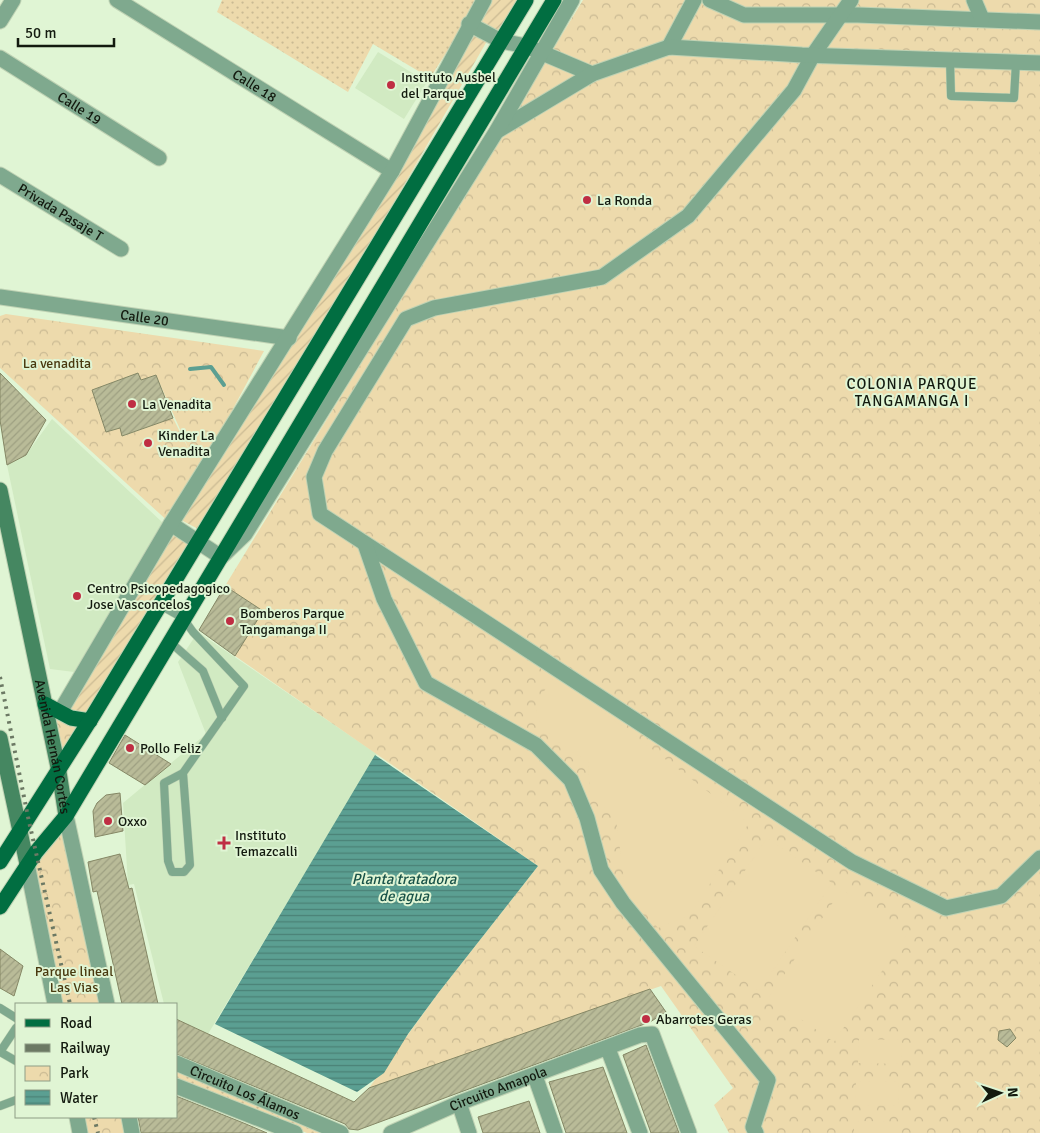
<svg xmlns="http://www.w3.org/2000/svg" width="1040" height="1133" font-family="Signika,sans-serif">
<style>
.built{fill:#d1eac2}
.grass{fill:url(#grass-dots)}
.park{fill:url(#park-crowns);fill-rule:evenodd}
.garden{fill:url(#garden-furrows)}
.pitch{fill:#eddaac}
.water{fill:url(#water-rules)}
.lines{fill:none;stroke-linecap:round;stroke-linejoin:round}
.stream{stroke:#5b9f92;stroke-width:4}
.building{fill:url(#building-hatch);stroke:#858765}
.lane-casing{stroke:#bfd2b4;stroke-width:9}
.street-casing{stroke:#bfd2b4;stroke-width:17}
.secondary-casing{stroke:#bfd2b4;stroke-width:17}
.primary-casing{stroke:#bfd2b4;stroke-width:17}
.lane{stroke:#7fa98e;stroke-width:8}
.street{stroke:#7fa98e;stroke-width:15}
.secondary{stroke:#458761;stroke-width:15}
.primary{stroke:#016e41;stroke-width:15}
.rail{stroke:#6c7964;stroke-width:4;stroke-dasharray:2.5 5;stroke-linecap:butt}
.poi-dot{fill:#bf2e43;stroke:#e0f5d4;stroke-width:2}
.labels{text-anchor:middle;stroke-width:4;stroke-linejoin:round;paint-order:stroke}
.poi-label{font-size:14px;fill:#131a0f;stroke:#e0f5d4;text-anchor:start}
.street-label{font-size:14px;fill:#131a0f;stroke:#e0f5d4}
.park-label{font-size:14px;fill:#49390f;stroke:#e0f5d4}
.neighbourhood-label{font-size:15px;letter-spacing:1px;fill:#131a0f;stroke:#e0f5d4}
.water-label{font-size:15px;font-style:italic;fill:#185248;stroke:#e0f5d4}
</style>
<defs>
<pattern id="grass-dots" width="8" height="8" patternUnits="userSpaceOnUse" patternTransform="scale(1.25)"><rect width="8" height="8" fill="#eddaac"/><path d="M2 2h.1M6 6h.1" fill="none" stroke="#caba93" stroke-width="1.8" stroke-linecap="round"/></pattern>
<pattern id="park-crowns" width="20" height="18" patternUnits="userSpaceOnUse" patternTransform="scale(1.25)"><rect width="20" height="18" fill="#eddaac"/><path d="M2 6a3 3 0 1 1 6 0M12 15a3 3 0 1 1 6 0" fill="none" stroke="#caba93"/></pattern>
<pattern id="garden-furrows" width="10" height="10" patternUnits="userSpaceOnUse" patternTransform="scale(1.25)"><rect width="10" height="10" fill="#eddaac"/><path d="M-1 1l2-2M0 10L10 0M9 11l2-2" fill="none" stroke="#caba93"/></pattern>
<pattern id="water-rules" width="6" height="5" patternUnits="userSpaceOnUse" patternTransform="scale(1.25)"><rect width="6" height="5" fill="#5b9f92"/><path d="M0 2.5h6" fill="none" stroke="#4a8176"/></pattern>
<pattern id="building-hatch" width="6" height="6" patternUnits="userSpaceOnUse" patternTransform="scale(1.25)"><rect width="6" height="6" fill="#b9bb98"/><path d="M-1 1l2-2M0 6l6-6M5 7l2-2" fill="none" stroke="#9ea082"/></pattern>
</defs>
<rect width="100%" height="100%" fill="#e0f5d4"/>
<g class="built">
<path d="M 378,52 L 427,82 L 404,119 L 355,88 Z"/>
<path d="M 52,419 L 163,523 L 74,672 L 50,669 L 7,465 L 26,455 Z"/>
<path d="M 198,632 L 377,754 L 208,1034 L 176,1019 L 176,1004 L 164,1004 L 134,884 L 128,885 L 123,803 L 206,734 L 178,662 Z"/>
</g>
<g class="grass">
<path d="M 222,0 L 480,0 L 430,78 L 373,44 L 348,92 L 217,12 Z"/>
<path d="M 176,1065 L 341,1133 L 307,1133 L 176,1080 Z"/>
</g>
<g class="park">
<path d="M 583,0 L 1040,0 L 1040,1133 L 729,1133 L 714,1105 L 733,1088 L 661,986 L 369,1088 L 439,992 L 538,866 L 235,656 L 263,611 L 225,586 Z"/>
<path d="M 6,314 L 264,351 L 171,524 L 0,368 L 0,316 ZM 138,373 L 141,380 L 156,375 L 190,452 L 173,418 L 123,436 L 120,428 L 106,432 L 92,390 Z"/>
<path d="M 53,714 L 81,726 L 61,754 Z"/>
<path d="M 64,830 L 100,1004 L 58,1004 L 33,869 Z"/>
<path d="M 78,1117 L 124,1117 L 128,1133 L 81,1133 Z"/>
</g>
<g class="garden">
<path d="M 489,0 L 517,0 L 497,33 L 475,23 Z"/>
<path d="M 471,34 L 487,41 L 204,532 L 181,520 Z"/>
<path d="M 169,527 L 189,541 L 98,695 L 83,717 L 62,706 Z"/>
</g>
<g class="pitch">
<path d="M 555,675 L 749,823 L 690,915 L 658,928 L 625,887 L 616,818 L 590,796 L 588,762 C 572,751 528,727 538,702 C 542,693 550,683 555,675 Z"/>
<path d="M 767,838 L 832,883 L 759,991 L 694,946 Z"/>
<path d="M 842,889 L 907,934 L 834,1042 L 769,997 Z"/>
<path d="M 859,1039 L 902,1040 L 901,1064 L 858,1063 Z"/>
<path d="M 856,1081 L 899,1082 L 898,1106 L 855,1105 Z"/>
<path d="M 854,1121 L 897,1122 L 897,1133 L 854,1133 Z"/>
</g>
<path class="water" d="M 375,755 L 538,866 L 439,992 L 408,1034 L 384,1073 L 357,1092 L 215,1024 Z"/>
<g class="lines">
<path class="stream" d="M 190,369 L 211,367 L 224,385"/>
</g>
<g class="building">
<path d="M 0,373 L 46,420 L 26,455 L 7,465 L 0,420 Z"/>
<path d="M 138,373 L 141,380 L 156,375 L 173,418 L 122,436 L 120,428 L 106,432 L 92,390 Z"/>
<path d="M 225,586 L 263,611 L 235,656 L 199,630 Z"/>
<path d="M 125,735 L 171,764 L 145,785 L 109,763 Z"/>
<path d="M 120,793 L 123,831 L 95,837 L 93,811 L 97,803 L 106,795 Z"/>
<path d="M 120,854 L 129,889 L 132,888 L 158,1004 L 122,1004 L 97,891 L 93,892 L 88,862 Z"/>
<path d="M 0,949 L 23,966 L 14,996 L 0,988 Z"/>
<path d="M 650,989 L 666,1012 L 650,1022 L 358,1130 L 349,1129 L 345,1124 L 176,1054 L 176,1019 L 354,1102 L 369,1088 Z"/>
<path d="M 1010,1029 L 1016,1038 L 1007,1047 L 998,1040 L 999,1031 Z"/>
<path d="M 646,1045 L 679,1133 L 651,1133 L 623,1055 Z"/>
<path d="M 603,1067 L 627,1133 L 566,1133 L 549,1082 Z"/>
<path d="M 176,1096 L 246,1124 L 267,1133 L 141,1133 L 138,1117 L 176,1117 Z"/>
<path d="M 529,1101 L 540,1133 L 483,1133 L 478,1117 Z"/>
</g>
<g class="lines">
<g class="lane-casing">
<g id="lane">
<path d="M 950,60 L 951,96 L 1014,98 L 1016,62"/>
<path d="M 160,605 L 183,618 L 193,632 L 244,686 L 183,773 L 164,783 L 168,861 L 172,872 L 184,872 L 190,865 L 183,773"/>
<path d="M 170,642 L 203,671 L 222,718"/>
<path d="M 0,1008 L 16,1018"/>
<path d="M 0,1052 L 16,1028"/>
<path d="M 2,1053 L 16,1061"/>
<path d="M 0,1106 L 16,1100"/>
</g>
</g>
<g class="street-casing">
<g id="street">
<path id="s1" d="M 117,0 L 392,171"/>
<path d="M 710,0 L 744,15 L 858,15 L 1040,22"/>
<path d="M 851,0 L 813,55 L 794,90 L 688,216 L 602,277 L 434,308 L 406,319 L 325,451 L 314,477 L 320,514 L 852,862 L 946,908 L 1001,896 L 1040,858"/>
<path d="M 974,0 L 982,19"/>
<path d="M 0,21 L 13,0"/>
<path d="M 469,24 L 501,41 L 526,46 L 592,74"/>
<path d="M 669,47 L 694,0"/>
<path id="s2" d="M 0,58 L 159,158"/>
<path d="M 497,131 L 592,74 L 669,47 L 802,55 L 1040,63"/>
<path id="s3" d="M 0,175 L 121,249"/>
<path id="s4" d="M 0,297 L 289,338"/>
<path d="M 171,524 L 221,557 L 245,534 L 496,132 L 572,0"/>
<path d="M 365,544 L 384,599 L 426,683 L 536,745 L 571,780 L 587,818 L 601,870 L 623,903 L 768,1080 L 753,1127 L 756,1133"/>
<path d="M 60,712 L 169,527 L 392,171 L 484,0"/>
<path d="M 66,816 L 107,1004"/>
<path d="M 27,864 L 55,1004"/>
<path d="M 608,1049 L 640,1133"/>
<path id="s5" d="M 176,1063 L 341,1133"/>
<path d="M 535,1076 L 555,1133"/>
<path d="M 176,1086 L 295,1133"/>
<path d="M 459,1103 L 469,1133"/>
<path d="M 77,1117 L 80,1133"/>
<path d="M 129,1117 L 132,1133"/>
<path id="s6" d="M 391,1133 L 459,1103 L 640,1035 L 652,1034 L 689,1133"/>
</g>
</g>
<g class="secondary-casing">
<g id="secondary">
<path id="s7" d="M 0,490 L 59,772 L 66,816"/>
<path d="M 0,738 L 27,864"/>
</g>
</g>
<g class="primary-casing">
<g id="primary">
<path d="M 45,704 L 71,718 L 90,721"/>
<path d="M 0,862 L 94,714 L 526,0"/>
<path d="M 0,907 L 36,852 L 66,816 L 554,0"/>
</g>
</g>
<use href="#lane" class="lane"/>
<use href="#street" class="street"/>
<use href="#secondary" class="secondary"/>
<use href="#primary" class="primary"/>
<g class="rail">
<path d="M 0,677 L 28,817 L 70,1004"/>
<path d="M 94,1117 L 98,1133"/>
</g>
</g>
<g class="poi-dot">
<circle cx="391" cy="85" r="5"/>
<circle cx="587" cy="200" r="5"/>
<circle cx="132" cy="404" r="5"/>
<circle cx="148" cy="443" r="5"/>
<circle cx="77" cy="596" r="5"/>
<circle cx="230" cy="621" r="5"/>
<circle cx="130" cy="748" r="5"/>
<circle cx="108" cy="821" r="5"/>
<path d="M221.5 835.5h5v5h5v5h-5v5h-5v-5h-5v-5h5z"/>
<circle cx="646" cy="1019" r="5"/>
</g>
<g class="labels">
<g class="poi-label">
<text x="401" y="82">Instituto Ausbel<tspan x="401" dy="16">del Parque</tspan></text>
<text x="597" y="205">La Ronda</text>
<text x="142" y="409">La Venadita</text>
<text x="158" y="440">Kinder La<tspan x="158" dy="16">Venadita</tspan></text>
<text x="87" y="593">Centro Psicopedagogico<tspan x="87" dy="16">Jose Vasconcelos</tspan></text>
<text x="240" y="618">Bomberos Parque<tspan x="240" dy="16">Tangamanga II</tspan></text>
<text x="140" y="753">Pollo Feliz</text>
<text x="118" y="826">Oxxo</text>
<text x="235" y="840">Instituto<tspan x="235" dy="16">Temazcalli</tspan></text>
<text x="656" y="1024">Abarrotes Geras</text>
</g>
<g class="street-label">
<text dy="5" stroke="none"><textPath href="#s1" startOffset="162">Calle 18</textPath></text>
<text dy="5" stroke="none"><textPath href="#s2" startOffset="94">Calle 19</textPath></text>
<text dy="5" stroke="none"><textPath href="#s3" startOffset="71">Privada Pasaje T</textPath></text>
<text dy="5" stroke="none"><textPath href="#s4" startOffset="146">Calle 20</textPath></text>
<text dy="5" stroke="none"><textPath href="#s7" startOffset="262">Avenida Hernán Cortés</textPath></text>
<text dy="5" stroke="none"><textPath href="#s6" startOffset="116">Circuito Amapola</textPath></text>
<text dy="5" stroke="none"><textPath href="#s5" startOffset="75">Circuito Los Álamos</textPath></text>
</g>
<g class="park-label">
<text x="57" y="368">La venadita</text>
<text x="74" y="976">Parque lineal<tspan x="74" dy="16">Las Vias</tspan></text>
</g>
<g class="neighbourhood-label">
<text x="912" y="389">COLONIA PARQUE<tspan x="912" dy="17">TANGAMANGA I</tspan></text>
</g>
<g class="water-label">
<text x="404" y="884">Planta tratadora<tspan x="404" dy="17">de agua</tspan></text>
</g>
</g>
<rect x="15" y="1003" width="162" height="115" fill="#e0f5d4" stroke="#8e9d85"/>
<rect x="25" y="1019" width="25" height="8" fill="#016e41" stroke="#8e9d85"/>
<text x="60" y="1028" font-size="15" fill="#131a0f">Road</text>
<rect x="25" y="1044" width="25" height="8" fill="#6c7964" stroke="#8e9d85"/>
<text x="60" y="1053" font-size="15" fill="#131a0f">Railway</text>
<rect x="25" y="1066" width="25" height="15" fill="url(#park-crowns)" stroke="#8e9d85"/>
<text x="60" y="1078" font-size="15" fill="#131a0f">Park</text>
<rect x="25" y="1090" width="25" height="15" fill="url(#water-rules)" stroke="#8e9d85"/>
<text x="60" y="1103" font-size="15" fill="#131a0f">Water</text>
<g transform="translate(1000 1093) rotate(87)" stroke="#e0f5d4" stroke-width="4" paint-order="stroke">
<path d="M0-4L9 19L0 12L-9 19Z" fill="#131a0f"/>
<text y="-8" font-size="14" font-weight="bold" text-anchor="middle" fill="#131a0f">N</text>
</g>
<path d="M18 38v8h96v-8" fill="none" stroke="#131a0f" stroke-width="2.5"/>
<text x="25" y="38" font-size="15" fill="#131a0f" stroke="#e0f5d4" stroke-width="4" paint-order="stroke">50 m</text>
</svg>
